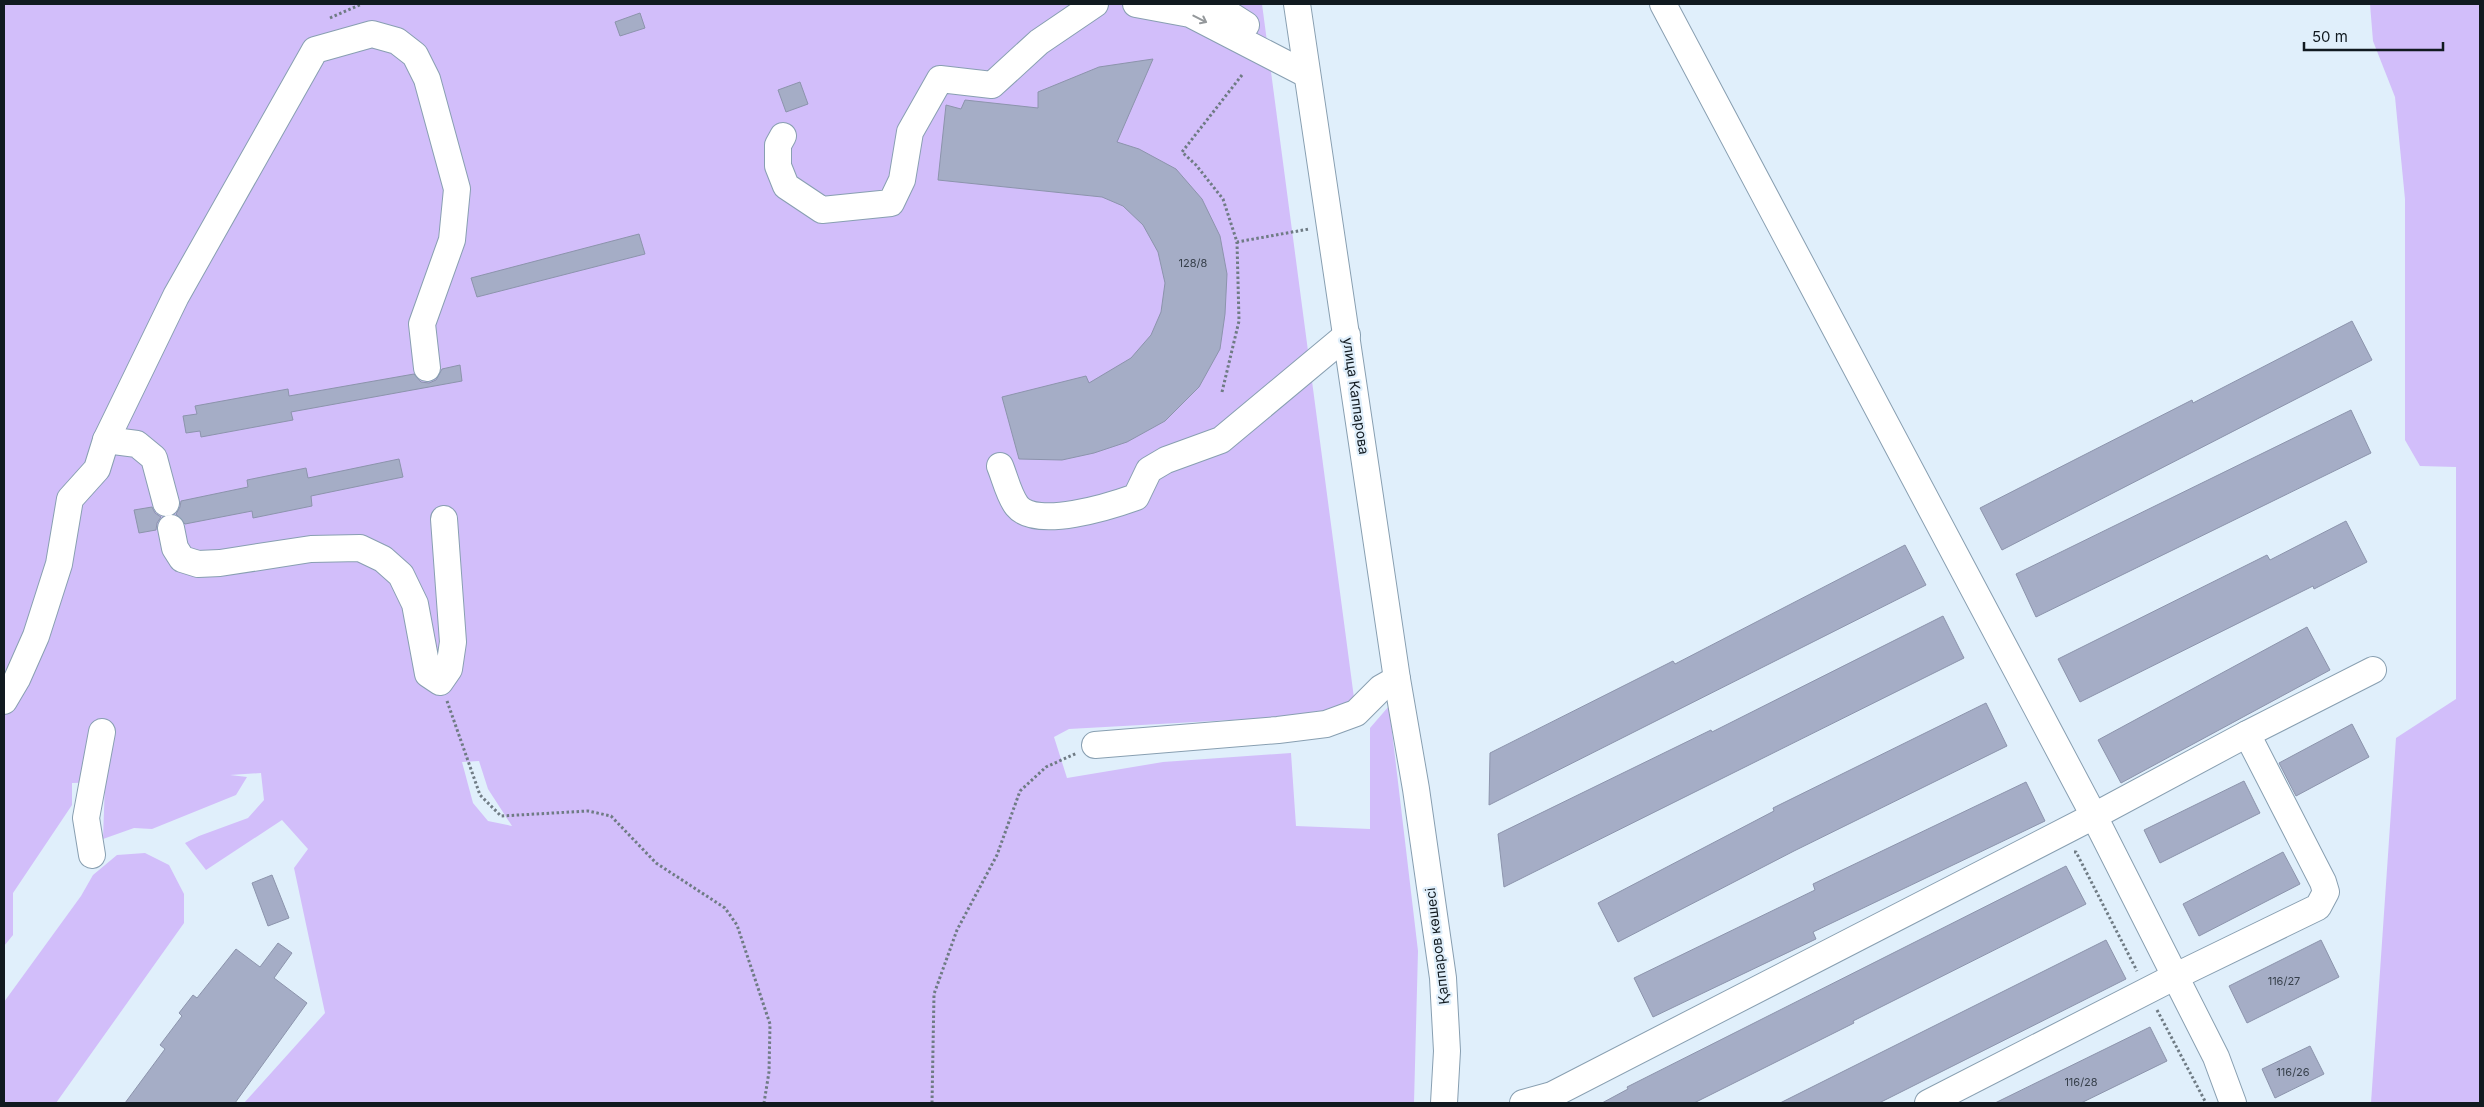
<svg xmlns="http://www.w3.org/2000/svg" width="2484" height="1107" font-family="Inter,sans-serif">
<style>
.green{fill:#d2befa;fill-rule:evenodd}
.building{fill:#a5adc6;stroke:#8c94ac}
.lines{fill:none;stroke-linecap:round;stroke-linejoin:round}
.minor-casing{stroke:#889fb1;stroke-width:28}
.path{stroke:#6f7b84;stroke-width:3;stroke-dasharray:2.5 2.5;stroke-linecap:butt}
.minor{stroke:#fff;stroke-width:26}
.oneway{stroke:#94989b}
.labels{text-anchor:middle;stroke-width:4.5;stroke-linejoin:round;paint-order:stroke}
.number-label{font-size:11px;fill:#363f4a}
.street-label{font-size:14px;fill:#111a20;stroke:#e0effb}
</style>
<rect width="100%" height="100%" fill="#e0effb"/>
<g class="green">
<path d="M 4,4 L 1262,4 L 1356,713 L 1069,729 L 1054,737 L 1067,778 L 1163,762 L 1291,753 L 1296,826 L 1370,829 L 1370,728 L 1389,706 L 1418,951 L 1414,1103 L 244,1103 L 325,1013 L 294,868 L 308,849 L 282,820 L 206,870 L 185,843 L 199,836 L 248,818 L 264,800 L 261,773 L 230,775 L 247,777 L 236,795 L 152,829 L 134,828 L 103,839 L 105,782 L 72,783 L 72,805 L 13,893 L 13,935 L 4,946 ZM 479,761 L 488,789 L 512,826 L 488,821 L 473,803 L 462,762 Z"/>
<path d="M 2370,4 L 2480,4 L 2480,1103 L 2371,1103 L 2396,738 L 2456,699 L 2456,467 L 2420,466 L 2405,440 L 2405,199 L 2395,97 L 2373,41 Z"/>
<path d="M 145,853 L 169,865 L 184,894 L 184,923 L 56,1103 L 4,1103 L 4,1002 L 81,896 L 93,875 L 117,855 Z"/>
</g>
<g class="building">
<path d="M 640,13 L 645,28 L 620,36 L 615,22 Z"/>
<path d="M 1153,59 L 1117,142 L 1139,149 L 1176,169 L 1202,199 L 1220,236 L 1227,274 L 1225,314 L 1220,349 L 1199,387 L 1165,421 L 1127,442 L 1094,453 L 1062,460 L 1019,459 L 1002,397 L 1086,376 L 1089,383 L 1131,358 L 1151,335 L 1161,312 L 1165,283 L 1158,252 L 1143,225 L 1123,206 L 1102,197 L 938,180 L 946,105 L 961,109 L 965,100 L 1038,108 L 1038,92 L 1099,67 Z"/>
<path d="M 800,82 L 808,104 L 786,112 L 778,90 Z"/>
<path d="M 639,234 L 645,254 L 477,297 L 471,278 Z"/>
<path d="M 2352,321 L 2372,360 L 2002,550 L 1980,508 L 2192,400 L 2193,403 Z"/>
<path d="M 460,365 L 462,381 L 291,412 L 293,420 L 201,437 L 200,431 L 186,433 L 183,416 L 197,414 L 195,406 L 288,389 L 289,396 L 414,374 L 421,382 L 429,383 L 436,380 L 442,369 Z"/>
<path d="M 2351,410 L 2371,453 L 2036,617 L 2016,574 Z"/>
<path d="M 399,459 L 403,477 L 311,496 L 312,506 L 253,518 L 252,511 L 185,524 L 176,514 L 180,507 L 181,501 L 248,487 L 247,480 L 306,468 L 308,478 Z"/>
<path d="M 152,507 L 155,513 L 161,517 L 157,523 L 156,530 L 139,533 L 134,510 Z"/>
<path d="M 2346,521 L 2367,562 L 2314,589 L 2313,586 L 2080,702 L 2058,659 L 2267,555 L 2270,560 Z"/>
<path d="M 1905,545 L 1926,585 L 1489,805 L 1490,753 L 1673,661 L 1675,664 Z"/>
<path d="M 1943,616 L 1964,658 L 1504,887 L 1498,834 L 1711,730 L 1712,732 Z"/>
<path d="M 2307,627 L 2330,670 L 2121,783 L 2098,740 Z"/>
<path d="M 1986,703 L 2007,746 L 1794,851 L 1618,942 L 1598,903 L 1774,811 L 1773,808 Z"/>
<path d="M 2352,724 L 2369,757 L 2296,796 L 2279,763 Z"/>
<path d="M 2244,781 L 2260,813 L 2160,863 L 2144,830 Z"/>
<path d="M 2026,782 L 2045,821 L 1813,932 L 1816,939 L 1653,1017 L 1634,978 L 1815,890 L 1813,884 Z"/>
<path d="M 2283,852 L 2300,884 L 2199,936 L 2183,904 Z"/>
<path d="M 2066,866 L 2086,904 L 1853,1021 L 1854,1023 L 1694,1103 L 1602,1103 L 1628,1089 L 1627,1087 Z"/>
<path d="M 272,875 L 289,918 L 268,926 L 252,883 Z"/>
<path d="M 2106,940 L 2126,979 L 1895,1095 L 1879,1103 L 1780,1103 Z"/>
<path d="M 2321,940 L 2339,977 L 2247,1023 L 2229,986 Z"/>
<path d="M 278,943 L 292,953 L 274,978 L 307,1003 L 235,1103 L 125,1103 L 165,1049 L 160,1045 L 182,1016 L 179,1013 L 193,995 L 197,998 L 236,949 L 260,967 Z"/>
<path d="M 2150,1027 L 2167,1061 L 2081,1103 L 1995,1103 Z"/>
<path d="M 2310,1046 L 2324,1074 L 2275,1098 L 2262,1069 Z"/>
</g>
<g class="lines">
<g class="minor-casing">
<g id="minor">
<path d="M 1136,4 L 1190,14 L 1306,74"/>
<path d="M 1213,4 L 1246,25"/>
<path d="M 1297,4 L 1397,679 L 1416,789 L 1443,978 L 1447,1051 L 1444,1103"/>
<path d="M 1663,4 L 2094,816 L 2216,1057 L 2233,1103"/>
<path d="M 783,136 L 778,145 L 778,166 L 786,186 L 822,210 L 891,203 L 902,180 L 910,132 L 940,79 L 992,85 L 1039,42 L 1095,4"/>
<path d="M 106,440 L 137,444 L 154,458 L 166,503"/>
<path d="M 1000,466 C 1005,478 1009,496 1017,506 C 1036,530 1111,506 1136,497 L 1149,470 L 1166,460 L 1221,440 L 1347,335"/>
<path d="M 171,528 L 175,548 L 182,559 L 198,564 L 220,563 L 311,549 L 360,548 L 383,559 L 401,575 L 415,604 L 428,674 L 440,682 L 449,669 L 453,642 L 444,519"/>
<path d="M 4,701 L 17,679 L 36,636 L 59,564 L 70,499 L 97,469 L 106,440 L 176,296 L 315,50 L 372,34 L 397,41 L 415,55 L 427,79 L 457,189 L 452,240 L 422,324 L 427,368"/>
<path d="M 2247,734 L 2373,670"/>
<path d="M 1095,745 L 1278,730 L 1326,724 L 1356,713 L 1381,688 L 1397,679"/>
<path d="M 92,855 L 86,818 L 102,732"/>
<path d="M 1523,1103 L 1552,1095 L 2094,816 L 2247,734 L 2323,882 L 2326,892 L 2318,907 L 2176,976 L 1928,1103"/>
</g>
</g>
<g class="path">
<path d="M 330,18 L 362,4"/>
<path d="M 1242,75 L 1182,152 L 1196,165 L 1223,199 L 1237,242 L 1309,229"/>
<path d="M 1222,392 L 1239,321 L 1237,242"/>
<path d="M 447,701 L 480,795 L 501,816 L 588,811 L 611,816 L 656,863 L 725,908 L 737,925 L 770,1024 L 769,1072 L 764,1103"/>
<path d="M 2074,852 L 2076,852 L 2137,971"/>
<path d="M 2157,1010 L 2206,1103"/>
<path d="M 932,1103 L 934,994 L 957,930 L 997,855 L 1020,791 L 1046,767 L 1077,753"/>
</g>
<use href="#minor" class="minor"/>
</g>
<defs><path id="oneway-shaft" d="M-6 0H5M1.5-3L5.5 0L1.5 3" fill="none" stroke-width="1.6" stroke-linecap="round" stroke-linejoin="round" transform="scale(1.25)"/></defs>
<use class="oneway" href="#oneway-shaft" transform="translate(1200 19) rotate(27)"/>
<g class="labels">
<g class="number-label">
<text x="1193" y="267">128/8</text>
<text x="2284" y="985">116/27</text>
<text x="2293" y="1076">116/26</text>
<text x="2081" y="1086">116/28</text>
</g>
<g class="street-label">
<text transform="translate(1356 396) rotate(82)" y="5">улица Каппарова</text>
<text transform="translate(1437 946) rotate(-97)" y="5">Қаппаров көшесі</text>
</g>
</g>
<rect width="2484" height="1107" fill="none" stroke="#111a20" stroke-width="10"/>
<path d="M2304 42v8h139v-8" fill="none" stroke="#111a20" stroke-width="2.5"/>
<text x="2312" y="42" font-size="15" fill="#111a20" stroke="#e0effb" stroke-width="4" paint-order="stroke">50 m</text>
</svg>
